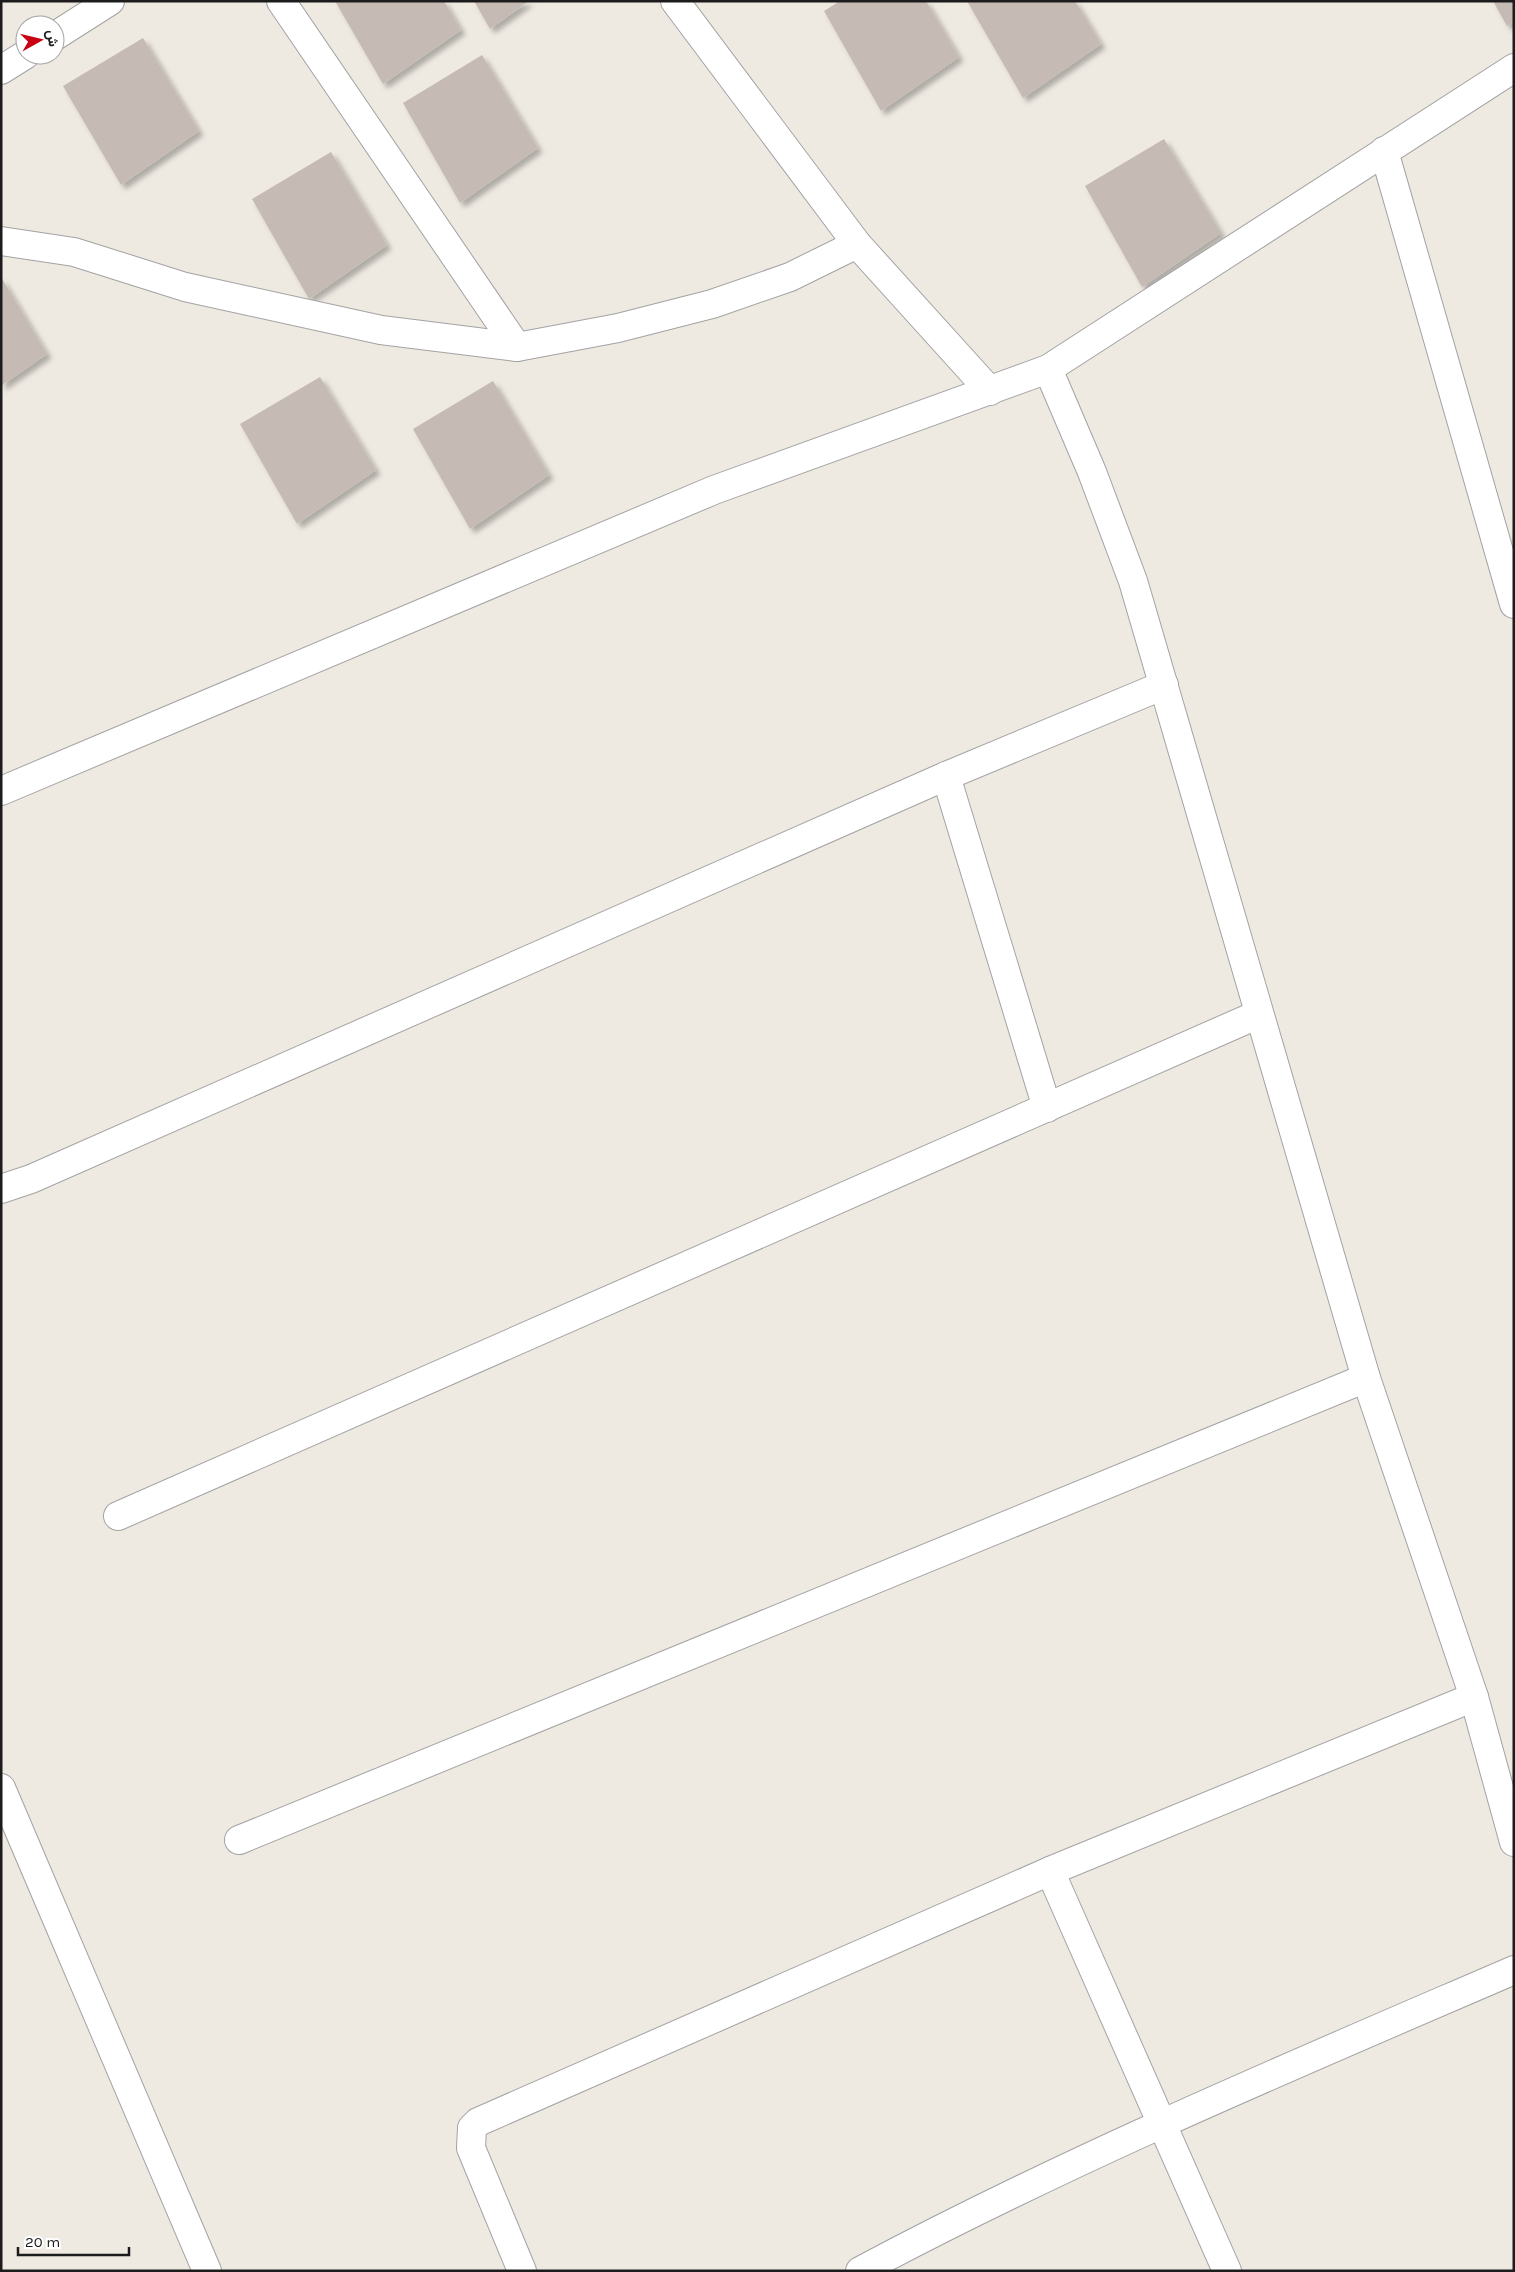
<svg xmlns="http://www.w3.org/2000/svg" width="1515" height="2272" font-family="Karla,Vazirmatn,sans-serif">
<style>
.building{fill:#c6bab4;filter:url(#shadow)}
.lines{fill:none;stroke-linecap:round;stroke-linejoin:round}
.minor-casing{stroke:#a3a3a3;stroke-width:30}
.minor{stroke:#fff;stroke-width:28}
</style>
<defs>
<filter id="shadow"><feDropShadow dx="4.5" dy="4.5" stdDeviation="2.5" flood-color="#0004"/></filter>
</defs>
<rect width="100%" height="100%" fill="#eee9e1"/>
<g class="building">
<path d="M 335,1 L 444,1 L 461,30 L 383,84 Z"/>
<path d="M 474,1 L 529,1 L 490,29 Z"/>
<path d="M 840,1 L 926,1 L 959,57 L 881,111 L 824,11 Z"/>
<path d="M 967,1 L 1075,1 L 1101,44 L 1023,98 Z"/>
<path d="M 1493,1 L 1514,1 L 1514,22 L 1507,26 Z"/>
<path d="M 143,38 L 199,131 L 121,185 L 63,86 Z"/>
<path d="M 482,55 L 538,148 L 460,203 L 403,103 Z"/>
<path d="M 1164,139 L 1221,233 L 1142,287 L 1085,186 Z"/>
<path d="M 331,152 L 387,245 L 309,299 L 252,199 Z"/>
<path d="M 1,277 L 47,354 L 1,386 Z"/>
<path d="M 320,377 L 376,470 L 297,524 L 240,424 Z"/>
<path d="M 493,381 L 549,475 L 470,529 L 413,429 Z"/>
</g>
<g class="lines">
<g class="minor-casing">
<g id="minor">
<path d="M 281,1 L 517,347"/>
<path d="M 675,1 L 857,244 L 990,391"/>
<path d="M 55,36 L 110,1"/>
<path d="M 1,70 L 25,55"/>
<path d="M 1384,151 L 1514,604"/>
<path d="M 1,241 L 74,252 L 185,287 L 381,330 L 517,347 L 618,328 L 712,304 L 790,277 L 857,244"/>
<path d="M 1048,369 L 1092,472 L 1133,581 L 1366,1378 L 1474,1697 L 1514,1842"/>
<path d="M 946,776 L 1047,1108"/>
<path d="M 1,791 L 714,490 L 1048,369 L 1514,68"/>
<path d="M 1,1189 L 31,1179 L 946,776 L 1164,685"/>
<path d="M 118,1516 L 1259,1014"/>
<path d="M 1,1788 L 207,2271"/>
<path d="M 239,1840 L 1366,1378"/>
<path d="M 1050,1871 L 1227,2271"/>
<path d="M 522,2271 L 471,2148 L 472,2128 L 478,2122 L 1050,1871 L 1474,1697"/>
<path d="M 860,2271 C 1072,2158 1294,2065 1514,1970"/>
</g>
</g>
<use href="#minor" class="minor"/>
</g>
<rect width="1515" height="2272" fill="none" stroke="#1c1c1c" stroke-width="5"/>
<g transform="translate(40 40) rotate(82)"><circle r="24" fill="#ffffff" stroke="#a4a4a4"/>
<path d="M0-4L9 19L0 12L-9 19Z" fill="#c80012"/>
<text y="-8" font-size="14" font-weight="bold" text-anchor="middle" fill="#1c1c1c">ش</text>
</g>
<path d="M18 2247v8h111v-8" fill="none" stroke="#1c1c1c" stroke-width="2.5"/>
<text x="25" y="2247" font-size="15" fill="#1c1c1c" stroke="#ffffff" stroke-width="4" paint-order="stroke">20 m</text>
</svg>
